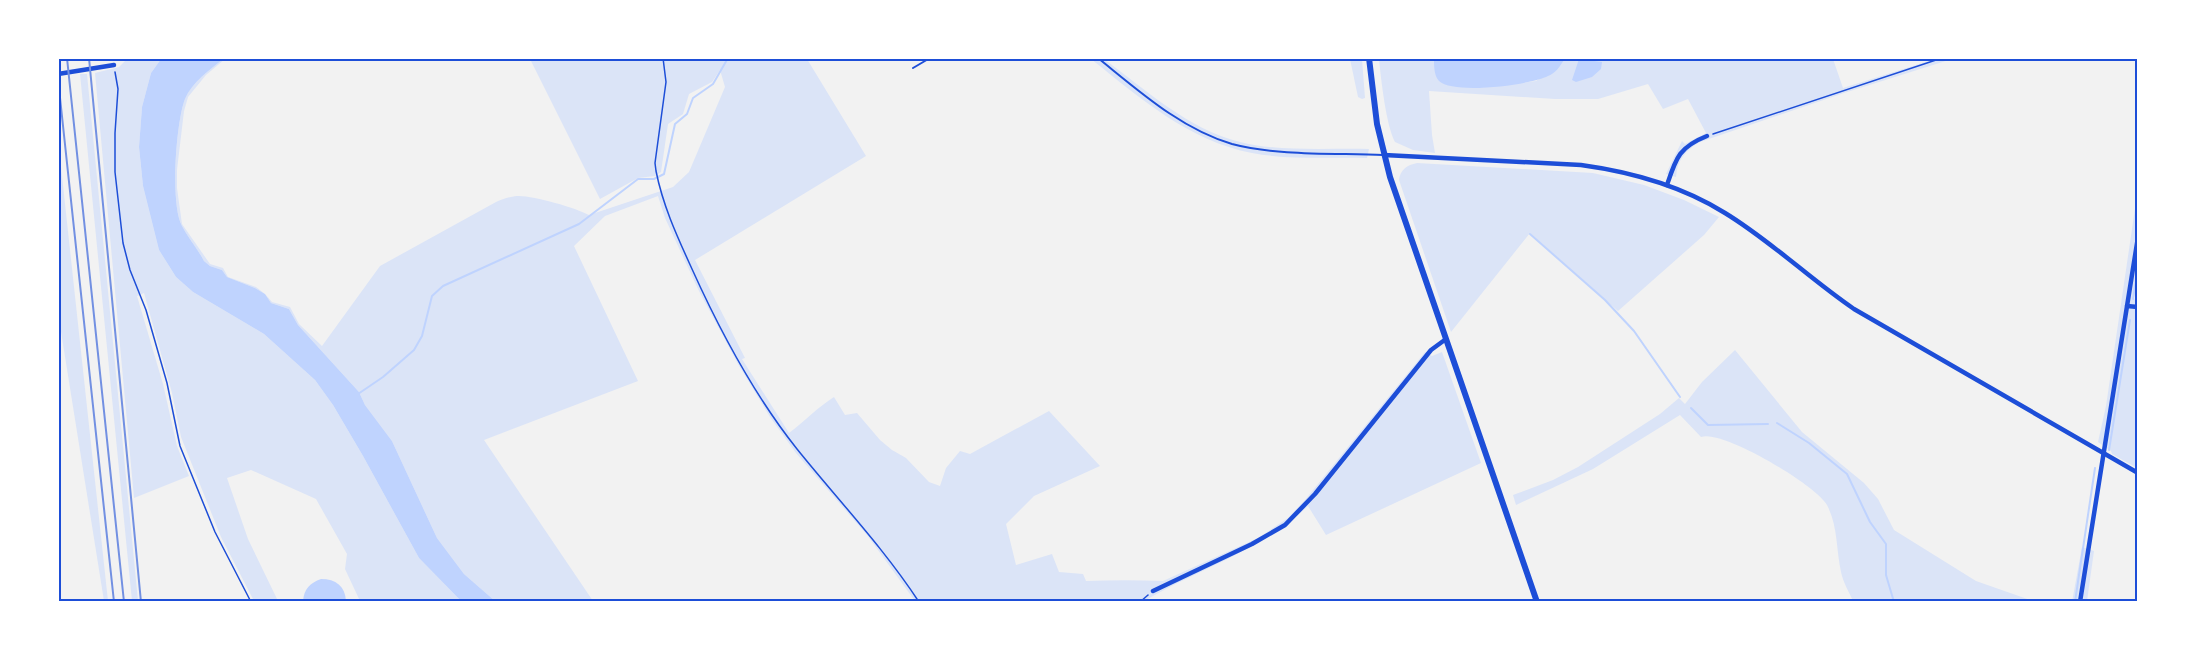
<svg xmlns="http://www.w3.org/2000/svg" width="2196" height="660" font-family="Lora,serif">
<style>
.green{fill:#dbe4f7}
.water{fill:#bfd3fe}
.lines{fill:none;stroke-linecap:round;stroke-linejoin:round}
.stream{stroke:#bfd3fe;stroke-width:2}
.path{stroke:#1d4ed8;stroke-width:1.5}
.service{stroke:#1d4ed8;stroke-width:2}
.minor{stroke:#1d4ed8;stroke-width:4.5}
.secondary{stroke:#1d4ed8;stroke-width:6}
.rail{stroke:#7290e2;stroke-width:2}
.neatline{fill:none;stroke:#1d4ed8;stroke-width:2}
</style>
<rect width="100%" height="100%" fill="#f2f2f2"/>
<g class="green">
<path d="M 127,59 L 161,59 L 151,73 L 142,107 L 139,147 L 143,186 L 159,250 L 176,277 L 193,292 L 264,334 L 315,380 L 333,405 L 363,456 L 419,558 L 461,601 L 360,601 L 345,569 L 347,554 L 316,499 L 251,470 L 227,478 L 248,539 L 278,601 L 254,601 L 221,537 L 181,437 L 172,393 L 144,293 L 137,296 L 163,384 L 177,446 L 189,476 L 134,498 L 95,73 L 119,67 Z"/>
<path d="M 223,59 L 225,59 L 206,75 L 188,97 L 184,111 L 177,170 L 177,188 L 182,224 L 210,264 L 223,268 L 228,277 L 256,287 L 265,294 L 272,302 L 290,307 L 299,324 L 322,346 L 380,266 L 496,202 C 503,199 511,196 519,196 C 535,196 576,208 589,215 L 673,187 L 689,172 L 725,87 L 720,70 L 712,82 L 689,94 L 683,114 L 668,124 L 661,172 L 655,176 L 638,178 L 600,199 L 530,59 L 807,59 L 866,156 L 695,260 L 745,358 L 742,359 L 789,433 C 805,421 818,407 834,397 L 845,415 L 857,413 L 880,440 L 892,450 L 906,458 L 929,482 L 940,486 L 946,468 L 960,451 L 970,454 L 1049,411 L 1100,466 L 1034,496 L 1006,524 L 1016,565 L 1052,554 L 1059,572 L 1083,574 L 1086,581 C 1112,580 1138,580 1163,581 L 1258,538 L 1288,518 L 1305,500 L 1425,352 L 1432,356 L 1442,352 L 1481,463 L 1326,535 L 1308,506 C 1262,550 1199,569 1144,601 L 915,601 L 867,535 L 796,453 L 770,417 L 738,364 L 699,291 L 665,218 L 658,196 L 605,216 L 574,246 L 638,381 L 484,440 L 593,601 L 495,601 L 464,574 L 437,538 L 392,441 L 365,405 L 359,392 L 298,325 L 289,309 L 271,303 L 265,294 L 255,288 L 227,277 L 222,270 L 210,266 L 204,261 C 198,249 188,238 182,226 C 170,205 176,122 185,99 C 192,82 210,70 223,59 Z"/>
<path d="M 1091,59 L 1104,59 C 1146,90 1188,129 1240,142 C 1279,152 1328,148 1369,149 L 1367,158 C 1329,157 1289,160 1252,153 C 1189,141 1140,98 1091,59 Z"/>
<path d="M 1350,59 L 1362,59 L 1365,98 L 1362,99 L 1358,97 Z"/>
<path d="M 1379,59 L 1434,59 L 1434,62 L 1477,88 L 1536,81 L 1564,59 L 1833,59 L 1843,88 L 1935,59 L 1952,59 L 1844,93 L 1700,142 C 1686,150 1677,160 1676,177 L 1666,174 L 1682,141 L 1685,144 L 1706,133 L 1688,99 L 1663,109 L 1648,84 L 1598,99 L 1555,99 L 1429,91 L 1432,135 L 1435,153 L 1413,150 L 1395,142 C 1386,125 1381,79 1379,59 Z"/>
<path d="M 80,74 L 87,74 L 138,601 L 132,601 Z"/>
<path d="M 58,139 L 108,601 L 104,601 L 59,319 Z"/>
<path d="M 1417,163 L 1593,173 L 1644,185 L 1684,200 L 1719,217 L 1704,235 L 1618,311 L 1530,233 L 1451,332 L 1399,180 C 1400,170 1407,165 1417,163 Z"/>
<path d="M 2137,195 L 2138,278 L 2134,298 L 2138,302 L 2137,468 L 2112,454 L 2111,451 L 2098,442 L 2106,406 Z"/>
<path d="M 1735,350 L 1802,432 L 1864,483 L 1878,499 L 1894,530 L 1976,581 L 2033,601 L 1853,601 C 1849,592 1843,582 1841,572 C 1836,549 1838,526 1827,505 C 1816,485 1722,429 1701,437 L 1680,415 L 1593,469 L 1516,505 L 1513,495 L 1553,480 L 1578,467 L 1660,414 L 1679,398 L 1685,404 L 1702,382 Z"/>
<path d="M 2082,547 L 2094,551 L 2087,601 L 2072,602 Z"/>
</g>
<g class="water">
<path d="M 161,59 L 223,59 C 210,70 192,82 185,99 C 176,122 170,205 182,226 C 188,238 198,249 204,261 L 210,266 L 222,270 L 227,277 L 255,288 L 265,294 L 271,303 L 289,309 L 298,325 L 359,392 L 365,405 L 392,441 L 437,538 L 464,574 L 495,601 L 461,601 L 419,558 L 363,456 L 333,405 L 315,380 L 264,334 L 193,292 L 176,277 L 159,250 L 143,186 L 139,147 L 142,107 L 151,73 Z"/>
<path d="M 1434,59 L 1564,58 L 1564,60 C 1560,66 1556,73 1548,76 C 1530,85 1454,95 1439,81 C 1434,76 1434,65 1434,59 Z"/>
<path d="M 1579,59 L 1602,62 L 1601,69 L 1592,77 L 1576,82 L 1572,80 Z"/>
<path d="M 321,579 C 336,579 345,586 346,601 L 303,601 C 304,589 310,583 321,579 Z"/>
</g>
<g class="lines">
<g class="stream">
<path d="M 1530,234 L 1605,300 L 1634,331 L 1680,397"/>
<path d="M 2133,299 L 2138,268"/>
<path d="M 358,394 L 383,377 L 414,350 L 422,336 L 432,296 L 443,286 L 579,224 L 638,179 L 654,179 L 664,174 L 675,124 L 687,114 L 693,98 L 713,84 L 728,58"/>
<path d="M 1691,408 L 1708,425 L 1768,424"/>
<path d="M 1777,423 L 1809,443 L 1847,474 L 1870,522 L 1886,544 L 1886,575 L 1894,602"/>
<path d="M 2109,450 L 2130,320"/>
<path d="M 2075,602 L 2095,468"/>
</g>
<g class="path">
<path d="M 663,58 L 666,82 L 655,163 L 656,171 C 663,206 677,236 692,269 C 720,331 754,395 797,449 C 838,500 883,547 919,602"/>
<path d="M 115,72 L 118,89 L 115,133 L 115,172 L 123,243 L 130,270 L 146,310 L 167,383 L 180,446 L 215,532 L 251,602"/>
<path d="M 1713,134 L 1942,58"/>
<path d="M 1140,602 L 1148,595"/>
</g>
<g class="service">
<path d="M 1098,58 C 1139,91 1181,129 1232,144 C 1277,156 1337,153 1383,155"/>
<path d="M 913,68 L 930,58"/>
</g>
<g class="minor">
<path d="M 58,74 L 114,65"/>
<path d="M 1384,155 L 1581,165 C 1632,172 1682,186 1725,213 C 1771,241 1810,279 1854,309 L 2138,473"/>
<path d="M 1667,185 C 1676,158 1679,147 1707,136"/>
<path d="M 2127,306 L 2138,307"/>
<path d="M 1153,591 L 1252,544 L 1285,525 L 1315,494 L 1431,350 L 1446,339"/>
<path d="M 2080,602 L 2138,237"/>
</g>
<path class="secondary" d="M 1369,58 L 1377,124 L 1390,177 L 1537,602"/>
<g class="rail">
<path d="M 67,58 L 124,602"/>
<path d="M 89,58 L 141,602"/>
<path d="M 58,79 L 114,602"/>
</g>
</g>
<rect width="2196" height="660" fill="none" stroke="#ffffff" stroke-width="120"/>
<rect x="60" y="60" width="2076" height="540" class="neatline"/>
</svg>
